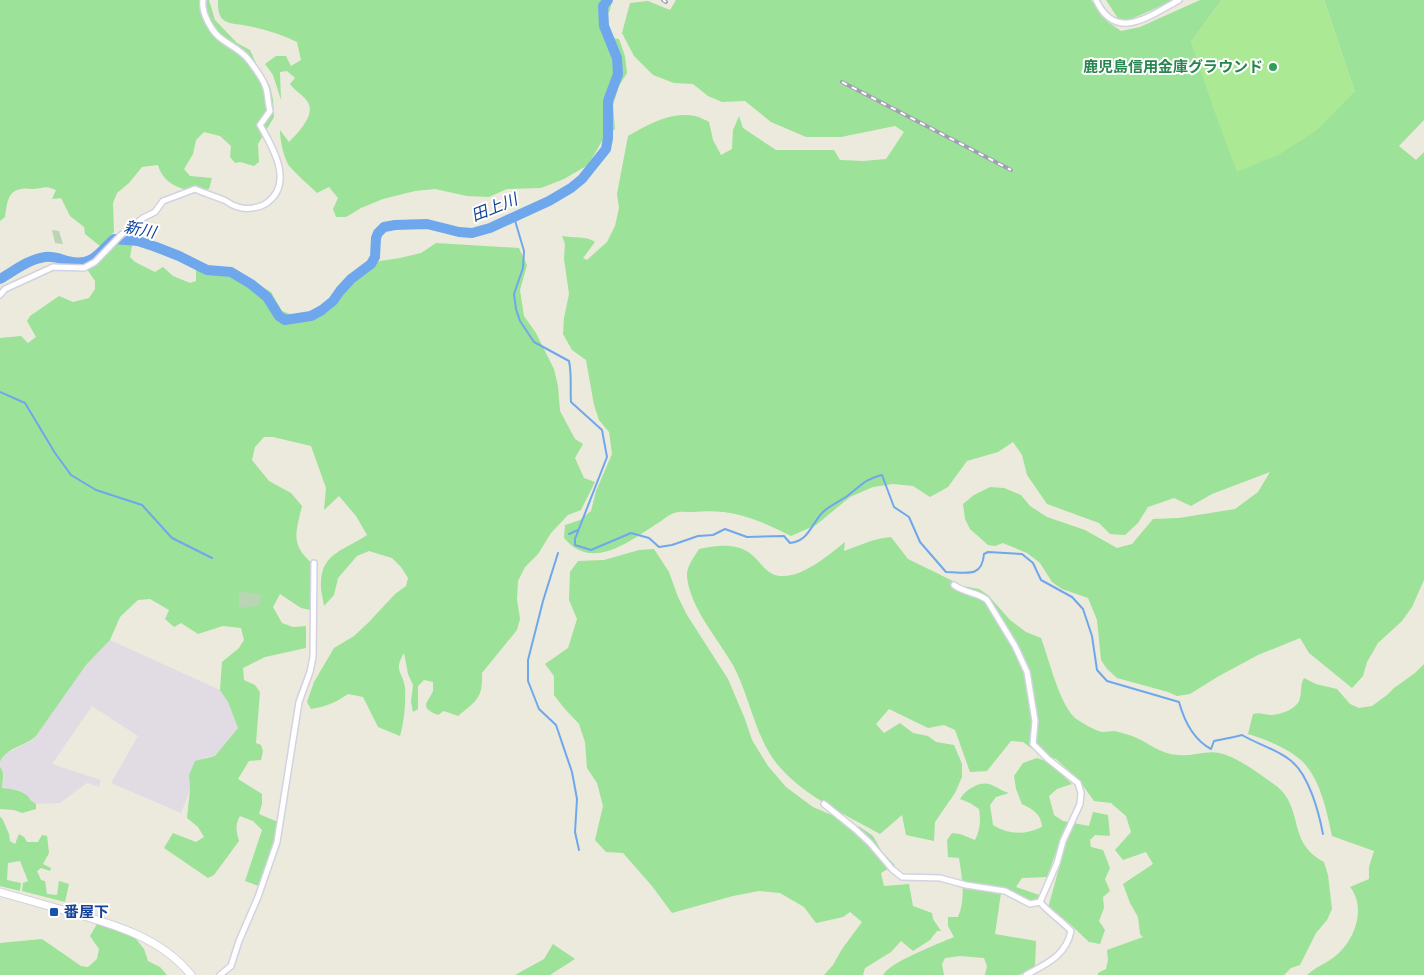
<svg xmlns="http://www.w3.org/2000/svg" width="1424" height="975" font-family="'Noto Sans','Noto Sans JP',sans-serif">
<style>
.industrial{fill:#e1dce4}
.green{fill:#9ce298}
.cemetery{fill:#bad5b3}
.pitch{fill:#ace994}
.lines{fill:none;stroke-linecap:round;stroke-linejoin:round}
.stream{stroke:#6fa7ed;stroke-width:2}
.river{stroke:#6fa7ed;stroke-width:10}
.street-casing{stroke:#d3d1e2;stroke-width:8}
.secondary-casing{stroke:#d3d1e2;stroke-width:9}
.street{stroke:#fff;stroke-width:5}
.secondary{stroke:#fff;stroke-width:7}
.rail-casing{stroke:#a29fb4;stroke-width:4}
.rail{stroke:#fff;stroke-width:2;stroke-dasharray:5.5;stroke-linecap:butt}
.leisure-dot{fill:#2e9e5b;stroke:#fff;stroke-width:2}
.transit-dot{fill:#1a4fb4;stroke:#fff;stroke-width:2}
.labels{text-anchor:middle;stroke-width:4;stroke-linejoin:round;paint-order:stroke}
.leisure-label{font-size:15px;font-weight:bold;fill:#27864d;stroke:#fff;text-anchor:end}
.transit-label{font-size:15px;font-weight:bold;fill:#164399;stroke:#fff;text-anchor:start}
.water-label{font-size:16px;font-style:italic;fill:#0f4199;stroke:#fff}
</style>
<rect width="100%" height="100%" fill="#eceadc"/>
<path class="industrial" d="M 110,640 L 220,690 L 228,702 L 238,728 L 215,756 L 206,757 L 189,775 L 190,790 L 181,813 L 111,783 L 138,736 L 92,706 L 52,764 L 101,780 L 99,787 L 87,783 L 60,803 L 36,804 L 30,800 L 29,797 L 25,793 L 18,790 L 2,788 L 4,776 L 3,771 L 0,767 L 0,760 L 3,755 L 31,741 L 36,736 L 86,665 Z"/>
<g class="green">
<path d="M 0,0 L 209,0 L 215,20 L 237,43 L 250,50 L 260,72 L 270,86 L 273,100 L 274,117 L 258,144 L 259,162 L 254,166 L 240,162 L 235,163 L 230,157 L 231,146 L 220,136 L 204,132 L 196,140 L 193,154 L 184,169 L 190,176 L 212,178 L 209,189 C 189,194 164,187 158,165 L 142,167 L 129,183 L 117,193 L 113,203 L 114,232 L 100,246 L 85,234 L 84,227 L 70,216 L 61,198 L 52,199 L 56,190 C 44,185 45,188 33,189 C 30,189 25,188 21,189 C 7,191 7,205 5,217 L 0,221 Z"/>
<path d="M 218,0 L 612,0 L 610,10 L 600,27 L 603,37 L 619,39 L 625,56 L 627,73 L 619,86 L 613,105 L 615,129 L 602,141 L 588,165 L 564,179 L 541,188 L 507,189 L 489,197 L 467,196 L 435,189 L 415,191 L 383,199 L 361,208 L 346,217 L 336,217 L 333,209 L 338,198 L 329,187 L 317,193 C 309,185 299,177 291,168 C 284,161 280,140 280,130 L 289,142 C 298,133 317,114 307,101 C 303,95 295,91 290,84 L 295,78 L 287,71 L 280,72 L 281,100 L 273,75 L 265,64 L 276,56 L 286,56 L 291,66 L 301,60 L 297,42 C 281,34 265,29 248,26 C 241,24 232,25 225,21 C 218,17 218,8 218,0 Z"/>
<path d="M 676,0 L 1091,0 L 1108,22 L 1121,31 L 1140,27 L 1200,0 L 1222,0 L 1191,42 L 1355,92 L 1324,0 L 1424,0 L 1424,120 L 1399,146 L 1416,160 L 1424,152 L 1424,580 L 1412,607 L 1402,621 L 1378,643 L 1367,662 L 1363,676 L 1352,688 L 1309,653 L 1300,638 L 1258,655 L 1219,676 L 1190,694 L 1177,696 L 1168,692 L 1117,678 L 1107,669 L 1101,660 L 1097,620 L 1088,598 L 1062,589 L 1052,582 L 1040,563 L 1027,553 L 1003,543 L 995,546 L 988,545 L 970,529 L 965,519 L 963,504 L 974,495 L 990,487 L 1004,488 L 1021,495 L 1030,506 L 1047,517 L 1085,530 L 1117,548 L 1132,544 L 1153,519 L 1179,518 L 1235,509 L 1258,492 L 1270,472 L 1212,494 L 1191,506 L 1174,498 L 1148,507 L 1138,523 L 1125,535 L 1110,534 L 1099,523 L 1047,504 L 1027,475 L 1022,455 L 1013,442 L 998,452 L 967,461 L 948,487 L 930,497 L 913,486 L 893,484 L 873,487 L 850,497 L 816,525 L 791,536 C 757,519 732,508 693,512 C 687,512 679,511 674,513 C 668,515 663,520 658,523 C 630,541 592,572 564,538 L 565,525 L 580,520 L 591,511 L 596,491 L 612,454 L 609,432 L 599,420 L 594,405 L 586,360 L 572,350 L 563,334 L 564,318 L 569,294 L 564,259 L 565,244 L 562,236 C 573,238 587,236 595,242 L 583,258 L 587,260 L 607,242 L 615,226 L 619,208 L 617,194 L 628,136 C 648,124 672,111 695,116 C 700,117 705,120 709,122 L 713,140 L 721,155 L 732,149 L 733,130 L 739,116 L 743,128 L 776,150 L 834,150 L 840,160 L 863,161 L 886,159 L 904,132 L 895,126 L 841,137 L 806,137 L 771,122 L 745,101 L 722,102 L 708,96 L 693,84 L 674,83 L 653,75 L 634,56 L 622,33 L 630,3 L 648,1 L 670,10 Z"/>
<path d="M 1106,0 L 1174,0 L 1129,20 L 1119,20 Z"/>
<path d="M 124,238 L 132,246 L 130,257 L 135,262 L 155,272 L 163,267 L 173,276 L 190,283 L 196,281 L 196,265 L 210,269 L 232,269 L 271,292 L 282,311 L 306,320 L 317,318 L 331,309 L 355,274 L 362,268 L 380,261 L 400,258 L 421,253 L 436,243 L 519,248 L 527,265 L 520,290 L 524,316 L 536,333 L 554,369 L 558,386 L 560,411 L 575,439 L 583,444 L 575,458 L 584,478 L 595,482 L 581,510 L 568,515 L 551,533 L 538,554 L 525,567 L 518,581 L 517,599 L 520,619 L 517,630 L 482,673 C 483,699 476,701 458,716 L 444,711 L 438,715 C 418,707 428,703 433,691 C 433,690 433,682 433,682 L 424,680 L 418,686 L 418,709 L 413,712 L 411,702 L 413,685 L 408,674 L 404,653 C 393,672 403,671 405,688 C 406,701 404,723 400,736 L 378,727 L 363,697 L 348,694 C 337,702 325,707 311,709 L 307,702 L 314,682 L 334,648 L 354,636 L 368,623 L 395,594 L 406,586 L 408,578 L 401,567 L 392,558 L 369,551 L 357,556 L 338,578 L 334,595 L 324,606 C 323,598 320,590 321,582 C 321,553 347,549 367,535 L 356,516 L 339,496 L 324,510 L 326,488 L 311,446 L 273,437 L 264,437 L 255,447 L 252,460 L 269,481 L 291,493 L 302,506 C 295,536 290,545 316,567 L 315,611 L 301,608 L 280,594 L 273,607 L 282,623 L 293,627 L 306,626 L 306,648 L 265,657 L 243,668 L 244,680 L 255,685 L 260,692 L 256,743 L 261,745 L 263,751 L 261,760 L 249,761 L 238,779 L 262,794 L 262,804 L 259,814 L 283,824 L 271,860 L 264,888 L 245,881 L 262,830 L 253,821 L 240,816 C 235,824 236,831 239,841 L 214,875 L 208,878 L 164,848 L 173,833 L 196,842 L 204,837 L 198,827 L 187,818 L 190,790 L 189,775 L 195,761 L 215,756 L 238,728 L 228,702 L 220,690 L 222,662 L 239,648 L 244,640 L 241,628 L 223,626 L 198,634 L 181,623 L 174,627 L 165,619 L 169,610 L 150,599 L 138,600 L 120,617 L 110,640 L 86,665 L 36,736 C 26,746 5,748 0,762 L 0,338 L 21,336 L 28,343 L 36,337 L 27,321 L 30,316 L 59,296 L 73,302 L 89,298 L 95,289 L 95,281 L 86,268 C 98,264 110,254 115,241 Z"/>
<path d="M 891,537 L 908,559 L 963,586 L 979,589 L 988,595 L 1010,620 L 1026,632 L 1041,638 C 1049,659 1059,703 1075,718 C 1082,723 1094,730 1102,732 C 1106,732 1110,731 1114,731 C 1120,732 1126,734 1132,736 C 1148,742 1160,754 1178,755 C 1191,757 1206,750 1219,753 C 1236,756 1261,775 1275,785 C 1305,807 1286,842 1324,862 L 1328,875 L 1332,909 L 1327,920 L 1316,933 L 1300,965 L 1291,968 L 1284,975 L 1098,975 L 1098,973 L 1106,969 L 1108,960 L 1107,950 L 1143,937 L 1140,934 L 1138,917 L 1130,903 L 1123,884 L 1153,864 L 1146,852 L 1123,860 L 1115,850 L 1131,832 L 1126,816 L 1111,803 L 1094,801 L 1078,779 L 1056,759 L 1042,756 L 1023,742 L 1011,741 L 987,771 L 970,772 L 955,730 L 944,725 L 928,728 L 889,709 L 876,724 L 884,733 L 900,723 L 913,733 L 928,736 L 936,742 L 954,745 L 962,764 L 962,777 L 955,793 L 935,822 L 934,841 L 906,835 L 902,815 L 880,834 C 844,814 804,796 777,764 C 755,736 750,698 734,667 C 718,638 691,610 687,577 C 686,567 694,557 699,549 C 716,546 735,542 751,554 C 761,562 766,575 781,576 C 802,578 830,554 845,542 L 844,551 C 859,546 874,538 891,537 Z"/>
<path d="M 654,549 L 669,572 L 678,597 L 687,615 L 728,679 L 745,719 L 752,740 L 768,766 L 786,787 L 813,807 L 860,827 L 873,836 L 882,852 L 895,865 L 881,873 L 884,886 L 909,884 L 913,906 L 932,913 L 933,919 L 941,931 L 937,931 L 930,940 L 913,951 L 901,941 L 891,952 L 865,968 L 863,975 L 824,975 L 833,965 L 842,949 L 862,922 L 850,912 L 843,917 L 816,923 L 804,907 L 780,893 L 759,891 L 733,896 L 672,913 L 652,886 L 623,853 L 606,852 L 595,840 L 603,806 L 597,783 L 587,768 L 585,742 L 579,724 L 564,708 L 554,695 L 554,676 L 545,664 L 568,648 L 577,619 L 569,600 L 570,572 L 578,561 L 604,560 L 639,550 Z"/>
<path d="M 1424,664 L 1424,975 L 1307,975 C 1316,967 1321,966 1330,960 C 1353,946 1368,909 1350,887 L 1369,879 L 1369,867 L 1374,851 L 1332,836 C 1327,812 1321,782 1304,763 C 1291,750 1266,739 1248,734 L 1253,714 C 1259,712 1264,714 1270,715 C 1280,715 1298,709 1300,698 C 1302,690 1300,685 1304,678 L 1316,684 L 1337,689 L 1350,704 L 1359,708 L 1372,706 L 1387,695 L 1394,688 L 1415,673 Z"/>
<path d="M 1037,758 L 1048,762 L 1072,784 L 1057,789 L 1049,796 L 1054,815 L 1063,821 L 1089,826 L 1093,812 L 1108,815 L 1110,836 L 1095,835 L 1090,840 L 1091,847 L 1103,850 L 1110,868 L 1105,879 L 1110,891 L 1103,897 L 1104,908 L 1099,921 L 1105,930 L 1100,944 L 1089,942 L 1070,924 L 1048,908 L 1064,850 L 1058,847 L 1047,877 L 1022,878 L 1016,887 L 1045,897 L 1042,905 L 1001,893 L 995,934 L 1036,941 L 1035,967 L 1019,975 L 985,975 L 987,966 L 984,958 L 960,956 L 945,958 L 942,964 L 944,975 L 883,975 C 890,962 938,944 954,937 L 948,926 L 948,917 L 958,917 C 966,899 962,877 959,858 L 948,857 L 947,840 L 952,833 L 960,834 L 975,840 C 980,830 981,820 979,809 L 970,803 L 960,799 C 965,792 967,790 975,786 C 990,779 995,789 1009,793 L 996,797 L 990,805 L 993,825 C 1009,835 1025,835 1042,827 C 1041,814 1034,810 1022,804 L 1016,789 L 1014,776 L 1023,763 Z"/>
<path d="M 0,767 C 6,774 2,779 2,788 C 12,789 22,790 29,797 L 30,800 L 36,804 L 36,809 L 22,813 L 14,810 L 0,809 Z"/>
<path d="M 0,817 L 2,818 L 9,834 L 10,841 L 15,844 L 19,834 L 24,837 L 27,842 L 38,842 L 42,835 L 47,836 L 49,853 L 43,864 L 51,868 L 50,871 L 41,868 L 37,871 L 41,880 L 45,881 L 47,894 L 57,895 L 59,881 L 69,884 L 65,902 L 22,891 L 23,883 L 28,881 L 20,861 L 8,863 L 7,880 L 21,883 L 20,891 L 0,886 Z"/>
<path d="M 97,924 L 132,934 L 144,949 L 148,961 L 160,967 L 167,975 L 0,975 L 0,943 L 42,939 L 81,966 L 88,967 L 97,959 L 99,949 L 90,936 Z"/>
<path d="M 553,944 L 575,959 L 550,975 L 515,975 L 544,959 Z"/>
</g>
<g class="cemetery">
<path d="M 52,230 L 59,231 L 63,244 L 55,243 Z"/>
<path d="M 239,592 L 261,594 L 259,606 L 239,608 Z"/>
</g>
<path class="pitch" d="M 1222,0 L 1324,0 L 1355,91 L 1317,130 L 1280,154 L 1237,172 L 1214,110 L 1191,42 Z"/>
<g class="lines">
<g class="stream">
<path d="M 514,217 L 524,251 L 523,268 L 514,294 L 516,309 L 520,321 L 534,342 L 569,361 C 572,375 570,388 571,402 L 602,430 L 607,457 L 575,539 L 575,545 L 591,550 L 631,533 L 649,538 L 659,547 L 672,545 L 698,536 L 713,535 L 725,529 L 747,537 L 784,536 L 790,543 C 809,541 811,524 823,512 C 829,506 838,502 846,497 C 860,487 864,479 882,475 L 894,507 L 909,517 L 920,542 L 946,572 C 965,572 982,579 984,554 L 988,552 L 1022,554 L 1033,563 L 1041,580 L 1072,597 L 1083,609 L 1092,636 L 1097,670 L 1107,681 L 1179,702 C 1184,720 1194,740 1211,749 L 1214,741 L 1234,737 L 1242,735 C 1257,744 1276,749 1290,760 C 1309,774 1319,813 1323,834"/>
<path d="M 0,392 L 25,403 L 55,453 L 71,475 L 96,490 L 142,505 L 172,538 L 212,558"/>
<path d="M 569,534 L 578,530"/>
<path d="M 558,553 L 543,601 L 528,660 L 528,681 L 539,709 L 556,725 L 572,772 L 577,799 L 575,832 L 579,850"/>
</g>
<path class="river" d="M 0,279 C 14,271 29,259 45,257 C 54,256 60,259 68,261 C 93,267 98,253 114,239 L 138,241 L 156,247 L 179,256 L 207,270 L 231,272 L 251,284 L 267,297 L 279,316 L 285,320 L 311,316 L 322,310 L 333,301 L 340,291 L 351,279 L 371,264 L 375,257 L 376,238 L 378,233 L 384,227 L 395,225 L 427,224 L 459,232 L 472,233 L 490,228 L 549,201 L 571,188 L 582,179 L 606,149 L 608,138 L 608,101 L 618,74 L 617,58 L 604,26 L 603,6 L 608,0"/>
<g class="street-casing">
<g id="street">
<path d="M 1096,0 C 1116,43 1149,16 1179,0"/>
<path d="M 0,295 L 5,289 L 53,267 L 84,268 L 95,262 L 121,235 L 143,218 L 155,212 L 163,201 L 195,189 C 204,193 214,196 224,200 C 228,202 233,206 238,207 C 246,210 261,208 268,202 C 294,182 272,146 260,125 L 270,111 C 268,104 268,95 266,88 C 263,78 255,68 248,59 C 242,51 231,46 223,40 C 212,33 201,13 203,0"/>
<path d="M 954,585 C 964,593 977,592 987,600 L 1015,646 L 1027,672 L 1035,721 L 1033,744 L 1048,759 L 1078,783 L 1081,793 L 1080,804 L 1063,841 L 1057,863 L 1040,902"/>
<path d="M 824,804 L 855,829 L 870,843 L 892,869 L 902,877 L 940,878 L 966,885 L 1005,891 L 1030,904 L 1040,902 C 1049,913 1061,920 1071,931 C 1066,956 1046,964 1026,975"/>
<path d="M 220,975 L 231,966 L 239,941 L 258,897 L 277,842 L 299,702 L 310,672 L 313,657 L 314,563"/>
</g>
</g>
<g class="secondary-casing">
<path id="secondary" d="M 0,892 C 21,898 42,904 63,910 C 109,923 160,936 191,975"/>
</g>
<use href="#street" class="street"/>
<use href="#secondary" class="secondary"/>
<g class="rail-casing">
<g id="rail">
<path d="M 663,0 L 666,2"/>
<path d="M 842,82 L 1011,170"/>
</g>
</g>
<use href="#rail" class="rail"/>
</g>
<circle class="leisure-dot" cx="1273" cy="67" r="5"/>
<rect class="transit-dot" x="49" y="907" width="10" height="10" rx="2.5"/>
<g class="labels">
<g class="leisure-label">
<text x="1263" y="72">鹿児島信用金庫グラウンド</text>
</g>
<g class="transit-label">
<text x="64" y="917">番屋下</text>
</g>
<g class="water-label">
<text transform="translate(494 207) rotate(-22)" y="6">田上川</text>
<text transform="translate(140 229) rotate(12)" y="6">新川</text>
</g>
</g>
</svg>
